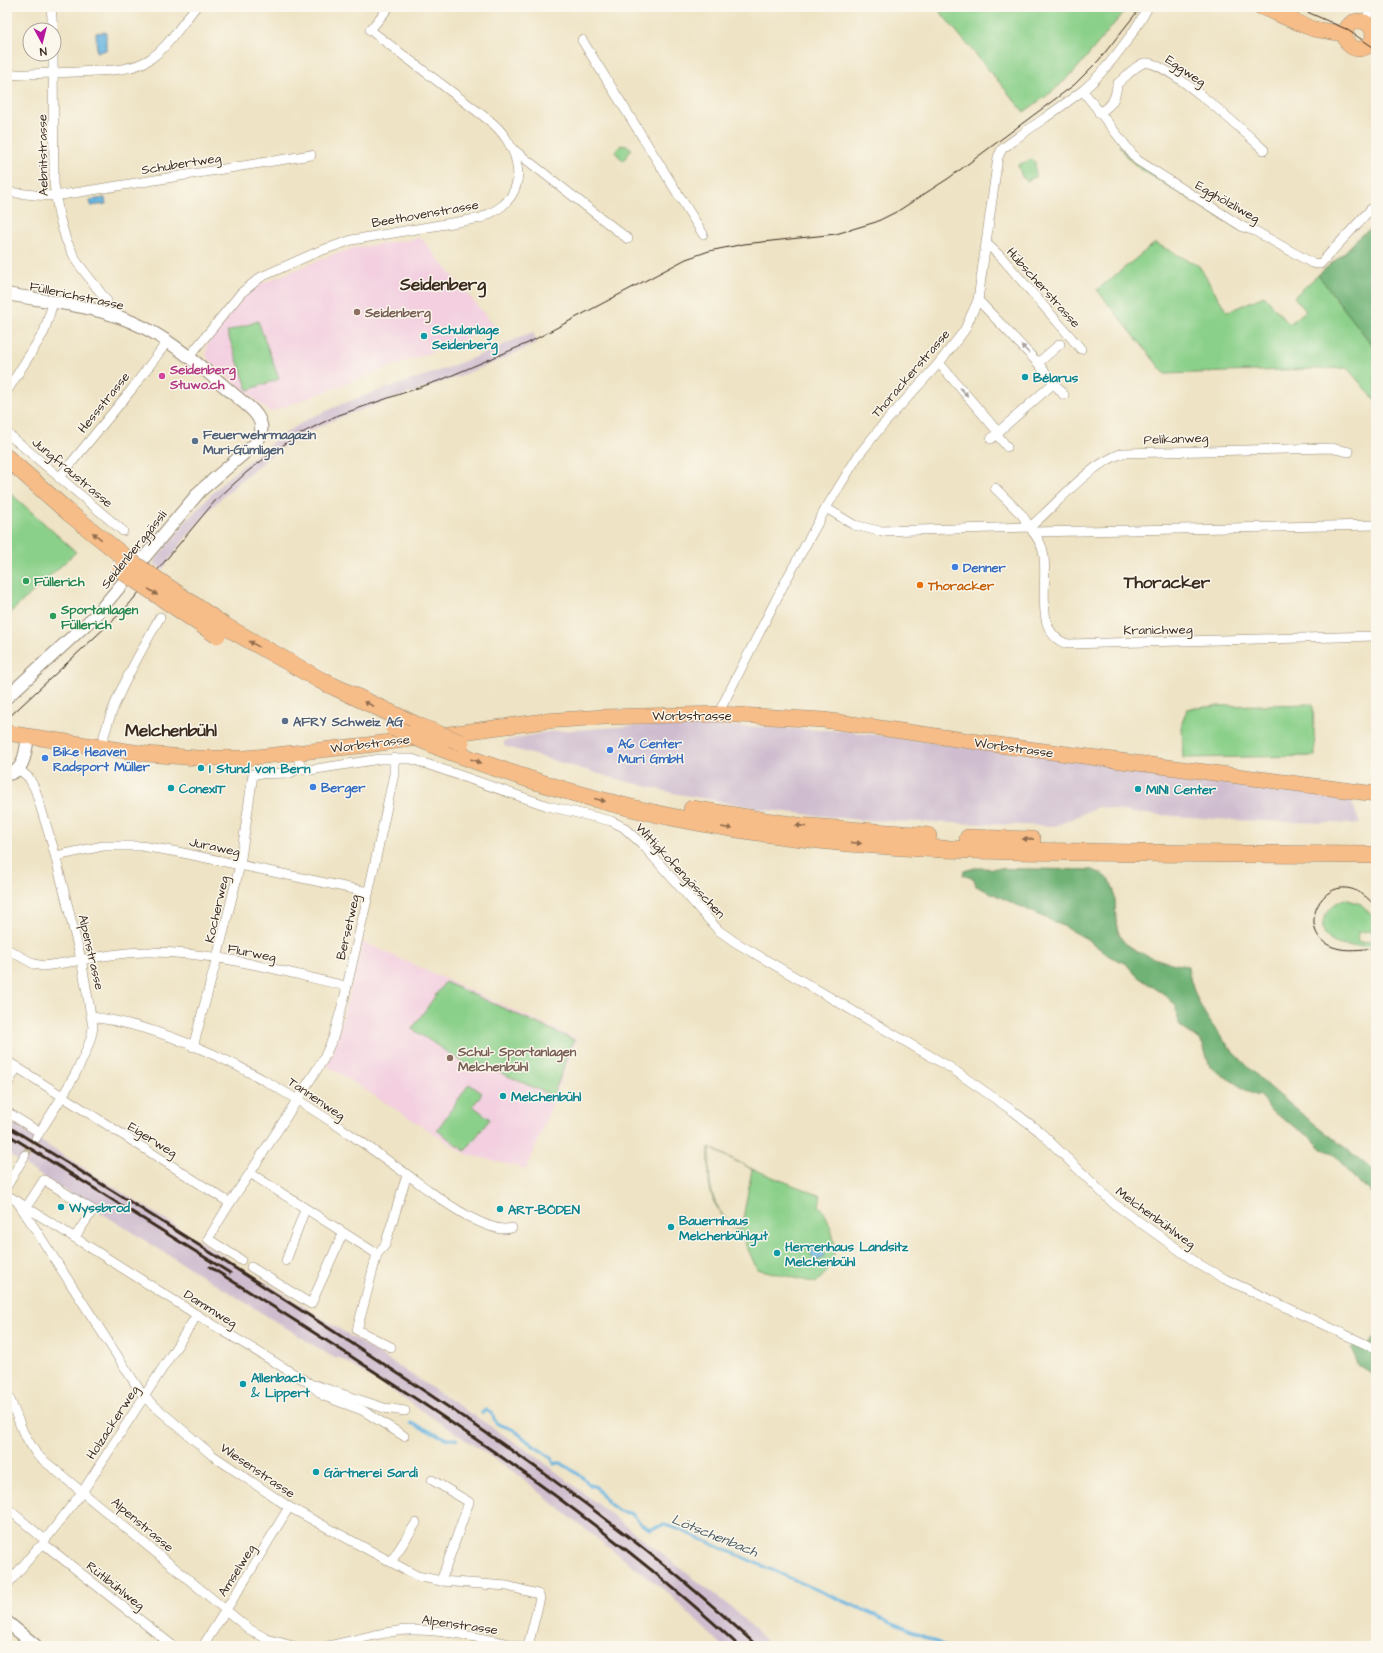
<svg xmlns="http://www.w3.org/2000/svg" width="1383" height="1653" font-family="'Architects Daughter',sans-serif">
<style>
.built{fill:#f3cfe0}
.industrial{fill:#cfbdcf}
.green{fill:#8bd08a;stroke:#637d54;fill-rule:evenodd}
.forest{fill:#70b276;stroke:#566e4a}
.water{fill:#66b4e0;stroke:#506f7f}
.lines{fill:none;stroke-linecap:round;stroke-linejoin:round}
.stream{stroke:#66b4e0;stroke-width:3}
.minor-tunnel{stroke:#cabea3;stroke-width:9;stroke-dasharray:9 4.5;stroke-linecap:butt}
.minor-casing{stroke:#948671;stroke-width:10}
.tertiary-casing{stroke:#948671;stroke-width:14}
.primary-casing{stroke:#948671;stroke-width:16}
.motorway-casing{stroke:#948671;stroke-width:18}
.minor{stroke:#fff;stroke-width:9}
.tertiary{stroke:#fff;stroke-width:12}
.primary{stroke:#f7bd88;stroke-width:15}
.motorway{stroke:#f7bd88;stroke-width:17}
.tram{stroke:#3b2a1e;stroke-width:1}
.rail{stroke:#3b2a1e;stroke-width:3}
.motorway-bridge-casing{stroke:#948671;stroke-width:18;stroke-linecap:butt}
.motorway-bridge{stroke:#f7bd88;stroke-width:17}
.oneway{fill:#a79f9a}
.oneway2{fill:#906c4e}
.education-dot{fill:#8d6e63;stroke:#fbf7ec;stroke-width:1.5}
.culture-dot{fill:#0f9aa8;stroke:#fbf7ec;stroke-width:1.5}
.hotel-dot{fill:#d1479c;stroke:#fbf7ec;stroke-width:1.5}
.service-dot{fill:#5c6f8a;stroke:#fbf7ec;stroke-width:1.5}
.shop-dot{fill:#3f7fe0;stroke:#fbf7ec;stroke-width:1.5}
.leisure-dot{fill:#2e9e5b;stroke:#fbf7ec;stroke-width:1.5}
.food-dot{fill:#e8710a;stroke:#fbf7ec;stroke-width:1.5}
.labels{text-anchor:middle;stroke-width:3;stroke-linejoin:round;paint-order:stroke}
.street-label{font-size:13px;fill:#3b2a1e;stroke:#fbf7ec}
.education-label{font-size:13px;font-weight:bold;fill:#785e54;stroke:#fbf7ec;text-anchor:start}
.culture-label{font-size:13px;font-weight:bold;fill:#0d838f;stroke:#fbf7ec;text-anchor:start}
.hotel-label{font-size:13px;font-weight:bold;fill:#b23c85;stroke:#fbf7ec;text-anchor:start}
.service-label{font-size:13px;font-weight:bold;fill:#4e5e75;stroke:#fbf7ec;text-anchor:start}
.shop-label{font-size:13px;font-weight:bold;fill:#366cbe;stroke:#fbf7ec;text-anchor:start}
.leisure-label{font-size:13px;font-weight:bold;fill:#27864d;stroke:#fbf7ec;text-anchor:start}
.food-label{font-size:13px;font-weight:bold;fill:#c56008;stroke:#fbf7ec;text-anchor:start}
.water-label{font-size:14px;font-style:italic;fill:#4a5a62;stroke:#fbf7ec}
.district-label{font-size:17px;font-weight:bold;fill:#3b2a1e;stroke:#fbf7ec}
</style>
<rect width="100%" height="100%" fill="#fbf7ec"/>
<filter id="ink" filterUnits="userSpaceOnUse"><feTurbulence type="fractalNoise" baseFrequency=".025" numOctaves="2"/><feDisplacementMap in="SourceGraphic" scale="8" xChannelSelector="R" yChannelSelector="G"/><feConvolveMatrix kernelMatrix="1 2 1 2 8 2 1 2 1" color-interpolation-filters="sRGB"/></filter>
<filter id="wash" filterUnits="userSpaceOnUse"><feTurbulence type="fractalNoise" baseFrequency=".012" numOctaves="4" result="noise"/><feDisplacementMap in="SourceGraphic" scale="16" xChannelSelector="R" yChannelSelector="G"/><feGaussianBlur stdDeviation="0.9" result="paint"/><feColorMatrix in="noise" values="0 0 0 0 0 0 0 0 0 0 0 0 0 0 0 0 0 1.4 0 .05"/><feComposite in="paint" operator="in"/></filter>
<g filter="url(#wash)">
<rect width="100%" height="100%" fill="#eee3c4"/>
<g class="built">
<path d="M 421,238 L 496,328 L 270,412 L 209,361 L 206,354 L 207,345 L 245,295 L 258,285 L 329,256 L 354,248 Z"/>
<path d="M 363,942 L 577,1039 L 527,1169 L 466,1154 L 326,1065 L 334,1051 Z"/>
</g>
<g class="industrial">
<path d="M 533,332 L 537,343 L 496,362 L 443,382 L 343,416 L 312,430 L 278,450 L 247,475 L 216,503 L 186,537 L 163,569 L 153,563 L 187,520 L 225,480 L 279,437 L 310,418 L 357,398 L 442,370 L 480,355 Z"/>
<path d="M 674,723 L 845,731 L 1349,795 L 1360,824 L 1231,820 L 1133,813 L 1100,807 L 1095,808 L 1056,826 L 861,820 L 768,810 L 673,793 L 613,778 L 504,746 L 504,741 L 547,732 Z"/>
<path d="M 7,1120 L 398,1366 L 533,1454 L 732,1608 L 771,1646 L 722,1646 L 668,1593 L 577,1523 L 520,1476 L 385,1386 L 338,1357 L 336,1359 L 24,1165 L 7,1153 Z"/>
</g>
<g class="green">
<path d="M 936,7 L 1128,7 L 1075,71 L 1053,91 L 1024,112 Z"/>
<path d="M 625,144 L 632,149 L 623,161 L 615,152 L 621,145 L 623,146 Z"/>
<path d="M 1119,145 L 1131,159 L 1239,229 L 1139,168 L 1126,156 Z"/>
<path d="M 1032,159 L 1035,162 L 1036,176 L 1027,181 L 1022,177 L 1018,165 Z"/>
<path d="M 1155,243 L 1199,266 L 1227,312 L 1264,296 L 1289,324 L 1306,311 L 1294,297 L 1318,275 L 1376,350 L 1376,401 L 1347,368 L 1165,374 L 1097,290 Z"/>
<path d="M 258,321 L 279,379 L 248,390 L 227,332 Z"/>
<path d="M 7,490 L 76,552 L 12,611 L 7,621 Z"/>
<path d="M 1313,704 L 1315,756 L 1183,758 L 1182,723 L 1187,709 L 1215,706 Z"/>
<path d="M 1345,899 L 1361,904 L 1376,920 L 1376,945 C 1364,945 1347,949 1335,943 C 1312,932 1325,905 1345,899 ZM 1372,931 L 1373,941 L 1359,942 L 1358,932 Z"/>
<path d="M 445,982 L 574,1040 L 553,1096 L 478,1063 L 473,1069 L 412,1029 Z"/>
<path d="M 469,1084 L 482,1093 L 473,1106 L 490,1119 L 465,1151 L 437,1130 Z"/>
<path d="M 709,1147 L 752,1169 L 821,1196 L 819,1205 C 831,1220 840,1248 830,1267 C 827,1273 820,1278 816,1283 L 757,1269 L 744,1241 L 724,1218 L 714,1202 L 709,1185 ZM 710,1148 L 752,1169 L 741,1230 L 733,1229 C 707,1197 709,1186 710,1148 Z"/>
</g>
<g class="forest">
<path d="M 1376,227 L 1376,350 L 1318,275 L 1343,254 L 1362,234 Z"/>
<path d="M 975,868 L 1092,870 C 1131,880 1104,921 1125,943 C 1137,955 1171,964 1188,966 C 1197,1049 1317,1121 1376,1173 L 1376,1197 L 1368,1188 L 1359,1184 L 1333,1153 L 1322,1149 L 1309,1136 L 1271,1111 L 1261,1096 L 1252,1094 L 1210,1067 L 1203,1045 L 1198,1039 L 1181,1027 L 1177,1019 L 1176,1006 L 1167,996 L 1138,977 L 1126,964 L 1109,956 L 1087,939 L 1065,927 L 976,886 L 974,879 L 963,875 L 964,871 Z"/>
<path d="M 1374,1337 L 1376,1338 L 1376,1377 L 1359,1366 L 1351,1348 L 1356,1343 L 1367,1346 Z"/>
</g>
<g class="water">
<path d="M 104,32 L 106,33 L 106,50 L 97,52 L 96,33 Z"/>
<path d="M 105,198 L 106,204 L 91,206 L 90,200 Z"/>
<circle cx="818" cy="1253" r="7"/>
</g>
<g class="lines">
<g class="stream">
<path d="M 482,1413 L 486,1410 L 492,1414 L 496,1423 L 514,1430 L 531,1444 L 552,1458 L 554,1463 L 561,1463 L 581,1476 L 590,1485 L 596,1487 L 607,1502 L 619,1511 L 633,1514 L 641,1524 L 650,1529 L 664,1525 L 678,1529 L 946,1646"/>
<path d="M 411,1423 L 448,1439 L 457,1439"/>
</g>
</g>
</g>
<g filter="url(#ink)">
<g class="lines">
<path class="minor-tunnel" d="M 25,1155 L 36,1138"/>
<g class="minor-casing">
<g id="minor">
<path d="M 51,7 L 53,30"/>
<path d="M 1365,22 L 1371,7"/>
<path d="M 582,40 L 703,234"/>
<path d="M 53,54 L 54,184 L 59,216 L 66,240 L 77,262 L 107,301 L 106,314"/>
<path d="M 7,75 C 30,74 52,73 75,72 C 99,70 129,73 150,59 C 168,47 181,25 195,8"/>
<path d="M 1083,91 L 1137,160 L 1243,227 L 1255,231 L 1312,263 L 1320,264 L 1371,209"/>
<path d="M 1099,113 C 1112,105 1116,99 1117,84 C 1125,78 1134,66 1144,63 C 1164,58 1247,134 1264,150"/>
<path d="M 514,150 L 628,239"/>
<path d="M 7,192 L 35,195 L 55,196 L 311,155"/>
<path d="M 987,244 L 1002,258 L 1081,349"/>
<path d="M 188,358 L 241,293 L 261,277 L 317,252 L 352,240 L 481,218 C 488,214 496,211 502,206 C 532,181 514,140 490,121 L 370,30 L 389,7"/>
<path d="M 939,363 L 998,432 L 1054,383 L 1038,363 L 978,300"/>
<path d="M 1038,363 L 1060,344"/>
<path d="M 1054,383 L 1064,395"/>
<path d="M 7,391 L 44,332 L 53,303"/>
<path d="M 7,433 L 123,531"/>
<path d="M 991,439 L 998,432 L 999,437 L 1007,447"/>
<path d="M 59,478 L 132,389 L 167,342"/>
<path d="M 995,488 L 1022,515 L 1030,527 C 1060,502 1086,466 1123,453 L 1331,448 L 1349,452"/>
<path d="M 826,508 L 854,525 L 879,531 L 1030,527 C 1035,535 1041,542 1043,551 C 1050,579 1031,634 1068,644 L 1376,636"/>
<path d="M 1033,532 L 1376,525"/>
<path d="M 720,714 L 722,706 L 784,584 L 826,508 L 858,456 L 881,427 L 939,363 L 964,331 L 978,300 L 998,157 L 1002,149 C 1028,129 1056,111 1082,91 C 1103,75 1136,31 1148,7"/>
<path d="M 101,748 C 111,701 137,659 160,617"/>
<path d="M 297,753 L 301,768 L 310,770 L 380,759 L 412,759 L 548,806 L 611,821 L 623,827 L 642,844 L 718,930 L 735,942 L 951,1068 L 1013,1111 L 1039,1131 L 1113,1203 L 1200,1265 L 1225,1279 L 1376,1349"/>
<path d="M 19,769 L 29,778 L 35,789 L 53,847 L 81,959 L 93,1027 C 89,1059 54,1109 36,1138"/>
<path d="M 56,856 L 103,846 L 141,846 L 178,852 L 368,892"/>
<path d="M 7,949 L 34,964 L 43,966 C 78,962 111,952 146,952 C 213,951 281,971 346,986"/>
<path d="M 92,1017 C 212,1033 331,1119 427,1189 C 444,1202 490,1235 512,1228"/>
<path d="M 193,1047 L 217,958 L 240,865 L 253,774 L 290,773 L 301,768"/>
<path d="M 7,1061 L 230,1203 L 250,1173 L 377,1254"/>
<path d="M 7,1085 L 17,1067"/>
<path d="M 7,1112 L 39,1132"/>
<path d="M 250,1173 L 323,1060 L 333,1038 L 344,999 L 366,904 L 394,774 L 394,758"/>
<path d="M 7,1186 L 25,1155"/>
<path d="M 7,1195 L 197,1315 L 309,1383 L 324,1396 L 362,1410 L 404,1436"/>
<path d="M 17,1201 L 144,1397 L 212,1455 L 289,1507 L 417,1576 L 441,1581 L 507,1586 L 538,1594 L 540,1598 L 528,1646"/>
<path d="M 230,1203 L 208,1239 L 241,1260"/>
<path d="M 27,1206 L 44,1180 L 93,1210 L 75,1237"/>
<path d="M 286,1261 L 305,1209"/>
<path d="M 251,1267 L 311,1304 L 343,1233"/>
<path d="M 391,1347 L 357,1330 L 377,1254 L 385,1245 L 407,1175"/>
<path d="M 315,1385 L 384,1408 L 405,1411"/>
<path d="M 7,1392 L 23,1432 L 37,1455 L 249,1629 L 267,1639 L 293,1646"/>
<path d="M 432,1480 L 469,1502 L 441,1581"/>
<path d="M 7,1508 L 45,1540"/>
<path d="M 44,1544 L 173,1646"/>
<path d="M 391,1562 L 416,1523"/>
<path d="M 7,1585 L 37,1549 L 44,1544 L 45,1540 L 83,1491 L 197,1315"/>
<path d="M 203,1646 L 248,1575 L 289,1507"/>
<path d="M 328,1646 C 355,1641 381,1631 409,1630 C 446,1629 483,1639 519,1646"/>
</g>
</g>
<g class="tertiary-casing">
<g id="tertiary">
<path d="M 7,294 C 48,302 93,305 132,322 C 175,340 212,377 249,407 C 262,418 266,431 255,444 L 200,491 L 96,615 L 7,697"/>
<path d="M 7,774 C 25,772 25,752 28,738"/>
<path d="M 7,1622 L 36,1646"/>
</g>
</g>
<g class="primary-casing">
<g id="primary">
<path d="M 1261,7 L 1313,29 L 1345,34"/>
<circle cx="1359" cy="35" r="14"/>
<path d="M 7,733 L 147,754 L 197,758 L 246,758 L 367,745 L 545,721 L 604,717 L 720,714 L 824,720 L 1013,747 L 1376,794"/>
</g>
</g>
<g class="motorway-casing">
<g id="motorway">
<path d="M 7,458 L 68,512 L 128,560"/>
<path d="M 223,625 L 320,680 L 418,726"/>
<path d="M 439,747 C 546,789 657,819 771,834 C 875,849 980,851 1085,852 C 1182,854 1279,854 1376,855"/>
<path d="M 692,809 L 797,826 L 928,836"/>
<path d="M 968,838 L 1032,840"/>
</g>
</g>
<use href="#minor" class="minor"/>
<use href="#tertiary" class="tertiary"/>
<use href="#primary" class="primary"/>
<use href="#motorway" class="motorway"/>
<g class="tram">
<path d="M 1296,7 L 1346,29 L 1376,49"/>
<path d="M 7,719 L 125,609 L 215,501 L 247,472 L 277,449 L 302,433 L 336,416 L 441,380 L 528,343 L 686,259 L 709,251 L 744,244 L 836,234 L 876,222 L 898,211 L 949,178 L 1074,85 L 1099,60 L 1141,7"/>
<path d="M 1376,907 C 1331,852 1288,931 1333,947 C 1346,952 1362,949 1376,948"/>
</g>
<g class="rail">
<path d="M 7,1126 C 116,1192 223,1260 330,1329 C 481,1427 625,1523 757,1646"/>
<path d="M 7,1134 L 230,1273"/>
<path d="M 210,1267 C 394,1383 579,1498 739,1646"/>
</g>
<g class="motorway-bridge-casing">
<g id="motorway-bridge">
<path d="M 128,560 L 223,625"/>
<path d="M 121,570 L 217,635"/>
<path d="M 418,726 L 461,743"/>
<path d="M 394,728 L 439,747"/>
</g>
</g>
<use href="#motorway-bridge" class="motorway-bridge"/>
</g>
<defs><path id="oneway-solid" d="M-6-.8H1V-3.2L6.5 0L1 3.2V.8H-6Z"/></defs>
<g class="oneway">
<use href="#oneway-solid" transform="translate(1025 349) rotate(-134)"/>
<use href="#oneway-solid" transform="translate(964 392) rotate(49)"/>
</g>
<g class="oneway2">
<use href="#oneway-solid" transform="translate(97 536) rotate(-142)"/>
<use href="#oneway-solid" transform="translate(153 592) rotate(35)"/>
<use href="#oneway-solid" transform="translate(254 644) rotate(-149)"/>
<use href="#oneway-solid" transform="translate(369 704) rotate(-155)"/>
<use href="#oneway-solid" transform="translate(476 761) rotate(20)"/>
<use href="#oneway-solid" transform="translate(600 800) rotate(15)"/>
<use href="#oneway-solid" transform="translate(801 826) rotate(-174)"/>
<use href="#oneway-solid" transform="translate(727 828) rotate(9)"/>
<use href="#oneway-solid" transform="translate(1028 839) rotate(-179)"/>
<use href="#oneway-solid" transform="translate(856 843) rotate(4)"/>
</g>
</g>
<g class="education-dot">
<circle cx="357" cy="312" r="4"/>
<circle cx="450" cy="1058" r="4"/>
</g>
<g class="culture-dot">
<circle cx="424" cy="336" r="4"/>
<circle cx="1025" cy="377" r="4"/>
<circle cx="201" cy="768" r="4"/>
<circle cx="171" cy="788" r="4"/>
<circle cx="1138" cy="789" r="4"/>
<circle cx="503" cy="1096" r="4"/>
<circle cx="61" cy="1207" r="4"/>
<circle cx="500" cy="1209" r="4"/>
<circle cx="671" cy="1227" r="4"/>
<circle cx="777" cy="1253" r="4"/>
<circle cx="243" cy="1384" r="4"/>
<circle cx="316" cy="1472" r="4"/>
</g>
<circle class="hotel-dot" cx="162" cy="376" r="4"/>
<g class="service-dot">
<circle cx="195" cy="441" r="4"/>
<circle cx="285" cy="721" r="4"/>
</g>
<g class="shop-dot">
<circle cx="955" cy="567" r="4"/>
<circle cx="610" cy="750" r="4"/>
<circle cx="45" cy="758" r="4"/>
<circle cx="313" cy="787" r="4"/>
</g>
<g class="leisure-dot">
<circle cx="26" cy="581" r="4"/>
<circle cx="53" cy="616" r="4"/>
</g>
<circle class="food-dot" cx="920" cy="585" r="4"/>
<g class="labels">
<g class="street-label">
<text transform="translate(1186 70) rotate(34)" y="5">Eggweg</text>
<text transform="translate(42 155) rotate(-91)" y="5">Aebnitstrasse</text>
<text transform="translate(181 163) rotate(-9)" y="5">Schubertweg</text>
<text transform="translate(1228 201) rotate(30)" y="5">Egghölzliweg</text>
<text transform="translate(425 213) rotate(-10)" y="5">Beethovenstrasse</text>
<text transform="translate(1044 287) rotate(48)" y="5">Hübscherstrasse</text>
<text transform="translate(77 295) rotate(12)" y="5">Füllerichstrasse</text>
<text transform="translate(910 373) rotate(-49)" y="5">Thorackerstrasse</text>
<text transform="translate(103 402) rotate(-51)" y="5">Hessstrasse</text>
<text transform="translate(1176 438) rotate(-2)" y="5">Pelikanweg</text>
<text transform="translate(73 472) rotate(40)" y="5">Jungfraustrasse</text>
<text transform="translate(133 549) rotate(-51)" y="5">Seidenberggässli</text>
<text transform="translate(1158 629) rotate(-1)" y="5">Kranichweg</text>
<text x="692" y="720">Worbstrasse</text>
<text transform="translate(370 743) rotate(-7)" y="5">Worbstrasse</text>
<text transform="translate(1014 747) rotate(8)" y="5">Worbstrasse</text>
<text transform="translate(215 846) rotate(12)" y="5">Juraweg</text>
<text transform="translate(681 870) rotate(47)" y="5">Wittigkofengässchen</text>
<text transform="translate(216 909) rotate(-77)" y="5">Kocherweg</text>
<text transform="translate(347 927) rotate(-77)" y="5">Bersetweg</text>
<text transform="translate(92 952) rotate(77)" y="5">Alpenstrasse</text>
<text transform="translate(252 952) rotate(11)" y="5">Flurweg</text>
<text transform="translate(317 1098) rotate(34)" y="5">Tannenweg</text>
<text transform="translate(153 1139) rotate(32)" y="5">Eigerweg</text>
<text transform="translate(1156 1217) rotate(36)" y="5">Melchenbühlweg</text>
<text transform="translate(211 1308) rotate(32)" y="5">Dammweg</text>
<text transform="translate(112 1422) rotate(-57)" y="5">Holzackerweg</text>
<text transform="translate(258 1470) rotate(34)" y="5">Wiesenstrasse</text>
<text transform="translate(143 1524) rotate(40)" y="5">Alpenstrasse</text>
<text transform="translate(236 1570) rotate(-58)" y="5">Amselweg</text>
<text transform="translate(116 1585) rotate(38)" y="5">Rütibühlweg</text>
<text transform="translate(460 1624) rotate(8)" y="5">Alpenstrasse</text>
</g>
<g class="education-label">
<text x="365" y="317">Seidenberg</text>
<text x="458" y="1056">Schul- Sportanlagen<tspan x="458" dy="15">Melchenbühl</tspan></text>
</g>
<g class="culture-label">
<text x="432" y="334">Schulanlage<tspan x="432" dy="15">Seidenberg</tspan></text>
<text x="1033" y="382">Bélarus</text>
<text x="209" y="773">I Stund von Bern</text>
<text x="179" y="793">ConexIT</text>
<text x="1146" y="794">MINI Center</text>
<text x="511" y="1101">Melchenbühl</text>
<text x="69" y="1212">Wyssbrod</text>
<text x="508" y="1214">ART-BÖDEN</text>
<text x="679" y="1225">Bauernhaus<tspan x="679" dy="15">Melchenbühlgut</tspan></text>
<text x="785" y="1251">Herrenhaus Landsitz<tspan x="785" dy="15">Melchenbühl</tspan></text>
<text x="251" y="1382">Allenbach<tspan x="251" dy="15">&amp; Lippert</tspan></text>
<text x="324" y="1477">Gärtnerei Sardi</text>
</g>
<g class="hotel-label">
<text x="170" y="374">Seidenberg<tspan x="170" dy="15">Stuwo.ch</tspan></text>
</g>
<g class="service-label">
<text x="203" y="439">Feuerwehrmagazin<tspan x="203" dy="15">Muri-Gümligen</tspan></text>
<text x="293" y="726">AFRY Schweiz AG</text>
</g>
<g class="shop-label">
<text x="963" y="572">Denner</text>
<text x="618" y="748">A6 Center<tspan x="618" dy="15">Muri GmbH</tspan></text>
<text x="53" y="756">Bike Heaven<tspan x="53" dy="15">Radsport Müller</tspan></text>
<text x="321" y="792">Berger</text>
</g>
<g class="leisure-label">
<text x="34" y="586">Füllerich</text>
<text x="61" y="614">Sportanlagen<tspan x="61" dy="15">Füllerich</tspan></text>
</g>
<g class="food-label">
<text x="928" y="590">Thoracker</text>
</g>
<g class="water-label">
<text transform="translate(715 1535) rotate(22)" y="5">Lötschenbach</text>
</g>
<g class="district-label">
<text x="443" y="290">Seidenberg</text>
<text x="1167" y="588">Thoracker</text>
<text x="171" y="736">Melchenbühl</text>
</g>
</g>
<rect width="1383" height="1653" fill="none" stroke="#fbf7ec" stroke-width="24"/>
<g transform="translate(42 42) rotate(173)"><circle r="19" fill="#fbf7ec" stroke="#aea59a"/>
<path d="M0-3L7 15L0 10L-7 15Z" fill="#b5179e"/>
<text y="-6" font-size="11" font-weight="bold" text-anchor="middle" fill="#3b2a1e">N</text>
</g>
</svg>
